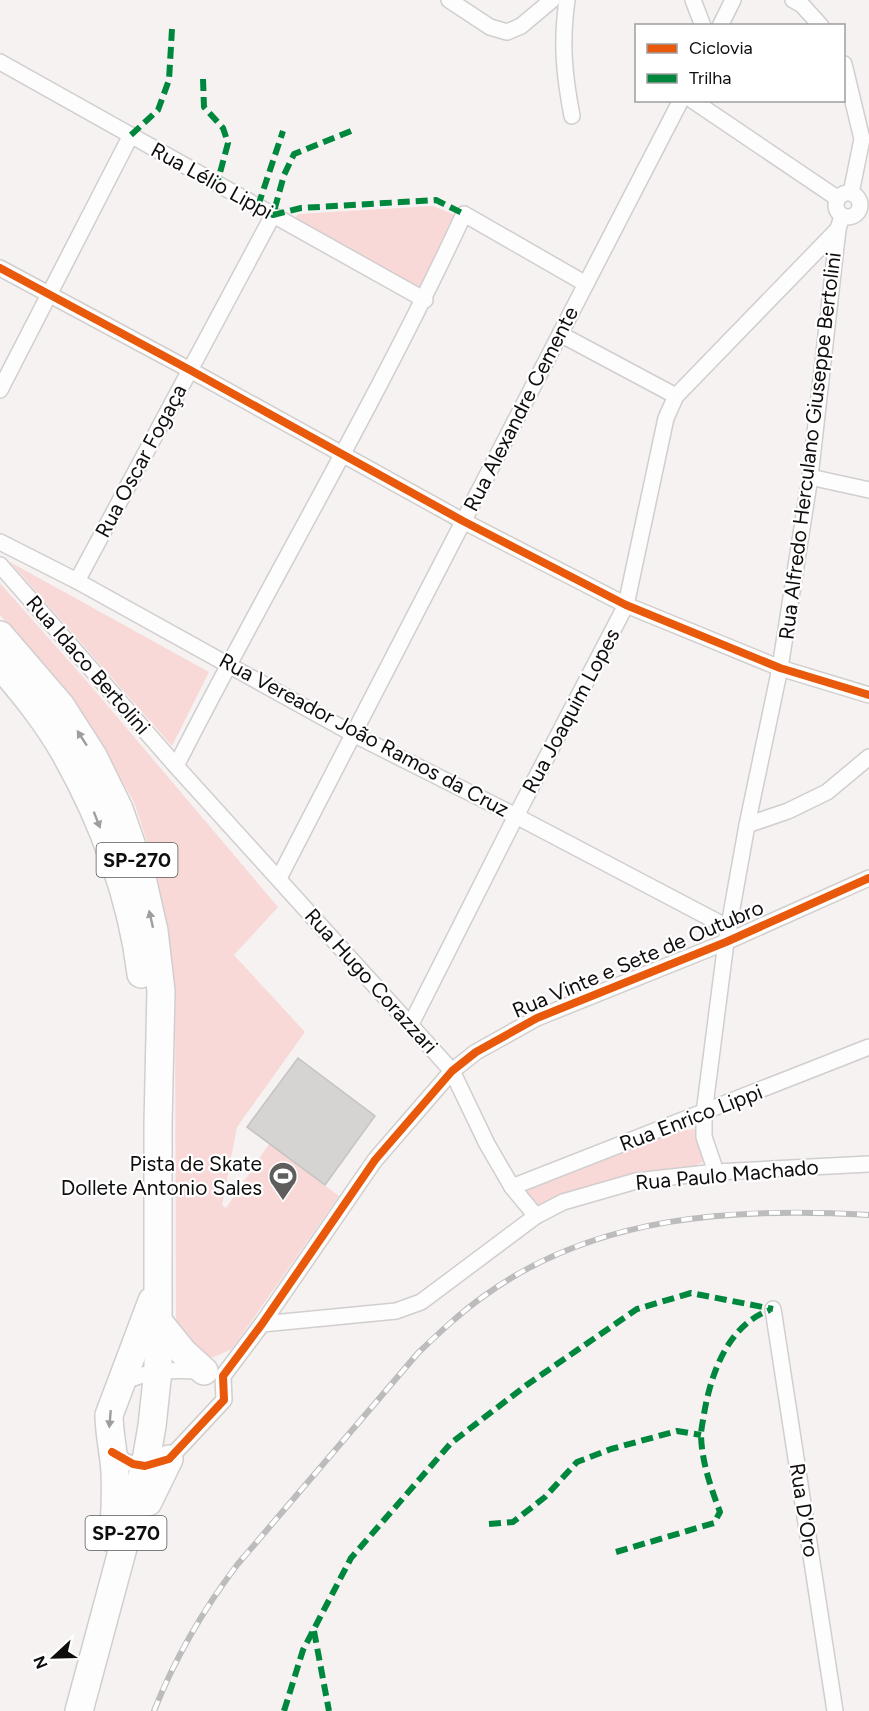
<svg xmlns="http://www.w3.org/2000/svg" width="869" height="1711" font-family="Figtree,sans-serif">
<style>
.green{fill:#f8d9d8}
.building{fill:#d6d3d3;stroke:#c5c2c2;stroke-width:1.5}
.lines{fill:none;stroke-linecap:round;stroke-linejoin:round}
.street-casing{stroke:#d1cece;stroke-width:18}
.highway-casing{stroke:#d1cece;stroke-width:30}
.street{stroke:#fefdfd;stroke-width:15}
.highway{stroke:#fefdfd;stroke-width:27}
.rail-casing{stroke:#bcbcbc;stroke-width:6}
.rail{stroke:#fff;stroke-width:4;stroke-dasharray:11;stroke-linecap:butt}
.quiet{stroke:#00873e;stroke-width:6;stroke-dasharray:12 6;stroke-linecap:butt}
.cycleway-casing{stroke:#fff;stroke-width:11}
.cycleway{stroke:#e8590c;stroke-width:8}
.oneway{fill:#9f9d9d}
.labels{text-anchor:middle;stroke-width:4.5;stroke-linejoin:round;paint-order:stroke}
.shield{fill:#fff;stroke:#585656;stroke-width:1.5}
.shield-label{font-size:20px;font-weight:bold;fill:#100d0d}
.street-label{font-size:21px;fill:#100d0d;stroke:#fff}
.poi-label{font-size:21px;fill:#100d0d;stroke:#fff;text-anchor:end}
</style>
<rect width="100%" height="100%" fill="#f6f2f2"/>
<g class="green">
<path d="M 433,206 L 458,216 L 421,295 L 294,219 L 298,214 Z"/>
<path d="M 10,562 L 209,672 L 172,746 Z"/>
<path d="M 0,583 L 91,686 L 278,907 L 234,955 L 305,1032 L 237,1127 L 222,1205 L 226,1208 L 269,1144 L 339,1196 L 232,1349 L 214,1357 L 204,1357 L 176,1331 L 175,987 L 156,869 L 134,802 L 102,748 L 69,697 L 0,615 Z"/>
<path d="M 696,1129 L 701,1145 L 703,1162 L 688,1169 L 536,1210 L 525,1191 L 679,1131 Z"/>
</g>
<path class="building" d="M 298,1058 L 375,1116 L 325,1185 L 247,1127 Z"/>
<g class="lines">
<g class="street-casing">
<g id="street">
<path d="M 449,0 L 490,27 L 507,32 L 521,26 L 552,0"/>
<path d="M 567,0 C 561,43 564,74 572,116"/>
<path d="M 693,0 L 703,26"/>
<path d="M 793,0 L 802,5 L 821,26"/>
<path d="M 720,26 L 733,0"/>
<path d="M 0,62 L 425,300"/>
<path d="M 844,64 L 862,139 L 851,193"/>
<path d="M 692,100 L 837,198"/>
<circle cx="848" cy="205" r="12"/>
<path d="M 0,268 L 190,370 L 463,521 L 626,605 L 780,668 L 869,695"/>
<path d="M 560,334 L 676,396"/>
<path d="M 0,390 L 131,135"/>
<path d="M 810,477 L 869,490"/>
<path d="M 0,542 L 77,581 L 353,734 L 516,816 L 729,928"/>
<path d="M 0,565 L 176,766 L 452,1071 L 487,1144 L 512,1187 L 536,1216"/>
<path d="M 77,581 L 273,215"/>
<path d="M 176,766 C 270,581 377,402 464,214 L 586,284"/>
<path d="M 747,825 L 788,811 L 827,792 L 869,757"/>
<path d="M 279,878 L 681,100"/>
<path d="M 411,1024 L 516,816 L 626,605 L 666,418 L 676,396 L 838,229"/>
<path d="M 716,1172 L 704,1137 L 704,1113 L 726,942 L 747,825 L 780,668 L 810,477 L 838,229 L 842,216"/>
<path d="M 512,1187 L 869,1047"/>
<path d="M 773,1309 L 835,1711"/>
<path d="M 262,1324 L 396,1311 L 421,1302 L 536,1216 L 563,1202 L 636,1181 L 716,1172 L 869,1164"/>
<path d="M 121,1383 C 152,1369 169,1370 202,1371"/>
<path d="M 113,1452 L 126,1462 L 145,1466 L 169,1459 L 224,1400 L 223,1376 L 262,1324 L 375,1160 L 452,1071 L 476,1052 L 537,1018 L 726,942 L 869,878"/>
</g>
</g>
<g class="highway-casing">
<g id="highway">
<path d="M 0,635 L 61,706 L 93,756 L 119,809 L 140,869 L 154,931 L 161,991 L 158,1124 L 158,1370 L 152,1426 L 145,1466 L 79,1711"/>
<path d="M 0,665 C 24,693 47,721 65,753 C 103,820 132,898 141,974"/>
<path d="M 158,1321 L 183,1352 L 204,1371"/>
<path d="M 148,1502 L 169,1459"/>
<path d="M 113,1539 C 115,1517 116,1494 115,1472 C 114,1453 109,1434 109,1415 L 152,1301"/>
</g>
</g>
<use href="#street" class="street"/>
<use href="#highway" class="highway"/>
<g class="rail-casing">
<path id="rail" d="M 154,1711 C 175,1658 203,1610 237,1565 L 418,1353 C 439,1333 460,1313 484,1296 C 595,1215 736,1207 869,1215"/>
</g>
<use href="#rail" class="rail"/>
<g class="quiet">
<path d="M 203,79 L 204,107 L 223,128 L 228,143 L 217,184"/>
<path d="M 351,131 L 294,154 L 284,175 L 273,215 L 301,208 L 436,200 L 464,214"/>
<path d="M 131,135 L 158,110 L 169,80 L 172,29"/>
<path d="M 258,206 L 283,131"/>
<path d="M 489,1524 L 513,1522 L 545,1497 L 577,1462 L 611,1449 L 677,1431 L 701,1435"/>
<path d="M 616,1552 L 714,1523 L 720,1512 C 711,1488 702,1463 701,1436 C 701,1429 703,1421 704,1414 C 711,1373 728,1325 770,1310"/>
<path d="M 314,1631 L 329,1711"/>
<path d="M 284,1711 L 303,1650 L 351,1558 L 451,1443 L 528,1384 L 637,1309 L 691,1293 L 773,1309"/>
</g>
<g class="cycleway-casing">
<g id="cycleway">
<path d="M 0,268 L 190,370 L 463,521 L 626,605 L 780,668 L 869,695"/>
<path d="M 112,1452 L 133,1464 L 145,1466 L 169,1459 L 224,1400 L 223,1376 L 262,1324 L 375,1160 L 452,1071 L 476,1052 L 537,1018 L 726,942 L 869,878"/>
</g>
</g>
<use href="#cycleway" class="cycleway"/>
</g>
<defs><path id="oneway-solid" d="M-6-.8H1V-3.2L6.5 0L1 3.2V.8H-6Z" transform="scale(1.5)"/></defs>
<g class="oneway">
<use href="#oneway-solid" transform="translate(82 738) rotate(-123)"/>
<use href="#oneway-solid" transform="translate(97 820) rotate(69)"/>
<use href="#oneway-solid" transform="translate(151 919) rotate(-103)"/>
<use href="#oneway-solid" transform="translate(110 1419) rotate(95)"/>
</g>
<defs>
<g id="stadium-pin" transform="scale(1.5)"><path d="M0 17L-7.5 6A9.5 9.5 0 1 1 7.5 6Z" fill="#605d5d" stroke="#fff"/><path d="M0-5a6.5 5 0 1 0 0 10a6.5 5 0 1 0 0-10ZM-3.5-1.8h7v3.6h-7Z" fill="#fff"/></g>
</defs>
<g fill-rule="evenodd">
<use href="#stadium-pin" x="283" y="1176"/>
</g>
<g class="labels">
<g class="shield">
<rect x="96.5" y="843" width="81" height="34" rx="4.5"/>
<rect x="85.5" y="1516" width="81" height="34" rx="4.5"/>
</g>
<g class="shield-label">
<text x="137" y="867">SP-270</text>
<text x="126" y="1540">SP-270</text>
</g>
<g class="street-label">
<text transform="translate(212 181) rotate(29)" y="7">Rua Lélio Lippi</text>
<text transform="translate(521 409) rotate(-63)" y="7">Rua Alexandre Cemente</text>
<text transform="translate(810 446) rotate(-83)" y="7">Rua Alfredo Herculano Giuseppe Bertolini</text>
<text transform="translate(141 461) rotate(-62)" y="7">Rua Oscar Fogaça</text>
<text transform="translate(88 665) rotate(49)" y="7">Rua Idaco Bertolini</text>
<text transform="translate(571 711) rotate(-62)" y="7">Rua Joaquim Lopes</text>
<text transform="translate(364 735) rotate(28)" y="7">Rua Vereador João Ramos da Cruz</text>
<text transform="translate(638 959) rotate(-23)" y="7">Rua Vinte e Sete de Outubro</text>
<text transform="translate(371 981) rotate(48)" y="7">Rua Hugo Corazzari</text>
<text transform="translate(691 1118) rotate(-21)" y="7">Rua Enrico Lippi</text>
<text transform="translate(727 1175) rotate(-5)" y="7">Rua Paulo Machado</text>
<text transform="translate(804 1510) rotate(81)" y="7">Rua D'Oro</text>
</g>
<g class="poi-label">
<text x="262" y="1171">Pista de Skate<tspan x="262" dy="24">Dollete Antonio Sales</tspan></text>
</g>
</g>
<rect x="635" y="24" width="210" height="78" fill="#ffffff" stroke="#9f9e9e" stroke-width="1.5"/>
<rect x="647" y="44" width="30" height="9" fill="#e8590c" stroke="#9f9e9e" stroke-width="1.5"/>
<text x="689" y="54" font-size="18" fill="#100d0d">Ciclovia</text>
<rect x="647" y="74" width="30" height="9" fill="#00873e" stroke="#9f9e9e" stroke-width="1.5"/>
<text x="689" y="84" font-size="18" fill="#100d0d">Trilha</text>
<g transform="translate(54 1657) rotate(248)" stroke="#ffffff" stroke-width="4.5" paint-order="stroke">
<path d="M0-4.5L10 22L0 15L-10 22Z" fill="#100d0d"/>
<text y="-9" font-size="16" font-weight="bold" text-anchor="middle" fill="#100d0d">N</text>
</g>
</svg>
